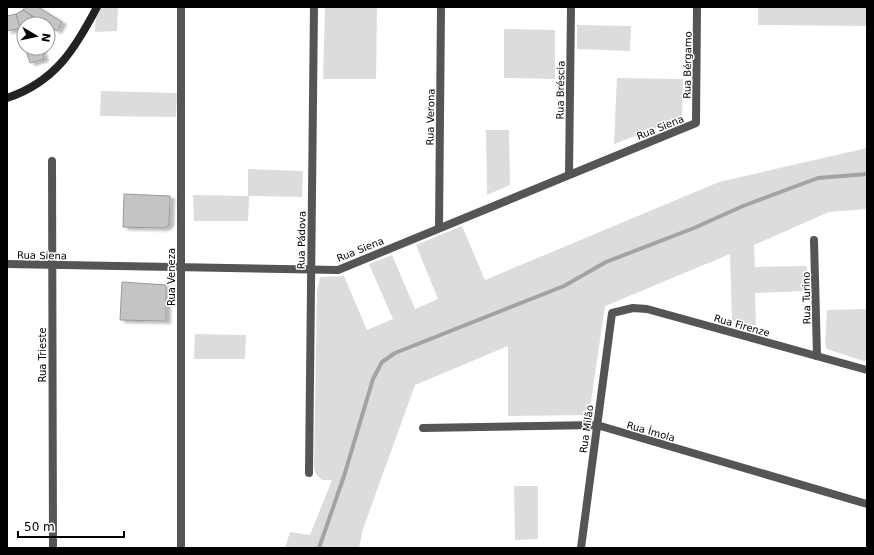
<svg xmlns="http://www.w3.org/2000/svg" width="874" height="555" font-family="'DejaVu Sans',sans-serif">
<style>
.green{fill:#dcdcdc}
.lines{fill:none;stroke-linecap:round;stroke-linejoin:round}
.stream{stroke:#a3a3a3;stroke-width:4}
.building{fill:#c4c4c4;stroke:#999;filter:url(#shadow)}
.street{stroke:#555;stroke-width:8}
.secondary{stroke:#222;stroke-width:8}
.labels{text-anchor:middle;stroke-width:3;stroke-linejoin:round;paint-order:stroke}
.street-label{font-size:10px;fill:#000;stroke:#fff}
</style>
<defs>
<filter id="shadow"><feDropShadow dx="4.5" dy="2.5" stdDeviation="1" flood-color="#0004"/></filter>
</defs>
<rect width="100%" height="100%" fill="#fff"/>
<g class="green">
<path d="M 98,7 L 118,7 L 117,31 L 95,32 L 96,12 Z"/>
<path d="M 325,7 L 377,7 L 376,79 L 323,79 Z"/>
<path d="M 758,7 L 867,7 L 867,26 L 758,25 Z"/>
<path d="M 577,25 L 631,26 L 630,51 L 577,49 Z"/>
<path d="M 504,29 L 555,30 L 555,79 L 504,78 Z"/>
<path d="M 617,78 L 683,79 L 682,118 L 614,144 Z"/>
<path d="M 101,91 L 177,93 L 176,117 L 100,116 Z"/>
<path d="M 486,130 L 509,130 L 510,185 L 487,195 Z"/>
<path d="M 867,148 L 867,209 L 829,212 L 754,245 L 755,267 L 807,266 L 808,291 L 755,293 L 756,326 L 732,320 L 730,254 L 605,306 L 589,415 L 508,416 L 508,346 L 415,385 L 363,529 L 359,548 L 285,548 L 290,532 L 310,535 L 332,480 L 322,480 L 316,474 L 314,468 L 317,292 L 320,277 L 344,276 L 367,330 L 393,319 L 369,264 L 392,255 L 415,309 L 438,299 L 416,245 L 462,226 L 485,280 L 719,182 Z"/>
<path d="M 248,169 L 303,171 L 302,197 L 249,196 L 248,221 L 194,221 L 193,195 L 248,196 Z"/>
<path d="M 867,309 L 867,362 L 827,349 L 825,345 L 827,310 Z"/>
<path d="M 195,334 L 246,335 L 245,359 L 194,359 Z"/>
<path d="M 514,486 L 538,486 L 538,539 L 515,540 Z"/>
</g>
<g class="lines">
<path class="stream" d="M 319,548 L 344,476 L 373,379 L 382,362 L 395,353 L 564,286 L 606,262 L 694,228 L 743,206 L 818,178 L 867,174"/>
</g>
<g class="building">
<path d="M 25,7 L 38,7 L 62,22 L 57,31 L 23,10 Z"/>
<path d="M 23,10 L 32,16 L 34,24 L 24,24 L 24,44 L 16,14 Z"/>
<path d="M 16,14 L 20,28 L 7,31 L 7,16 Z"/>
<path d="M 25,48 L 41,48 L 44,59 L 30,63 Z"/>
<path d="M 124,194 L 170,196 L 169,224 L 166,227 L 162,228 L 123,227 Z"/>
<path d="M 122,282 L 166,285 L 166,321 L 120,320 Z"/>
</g>
<g class="lines">
<g class="street">
<path d="M 52,161 L 53,548"/>
<path d="M 569,174 L 571,7"/>
<path d="M 439,227 L 441,7"/>
<path d="M 814,240 L 817,356"/>
<path d="M 7,264 L 338,270 L 696,123 L 697,7"/>
<path d="M 423,428 L 597,425 L 867,504"/>
<path d="M 309,473 L 314,7"/>
<path d="M 181,548 L 181,7"/>
<path d="M 581,548 L 612,313 L 633,308 L 647,309 L 867,370"/>
</g>
<path class="secondary" d="M 7,98 C 55,82 75,49 97,7"/>
</g>
<g class="labels">
<g class="street-label">
<text transform="translate(687 65) rotate(-89)" y="4">Rua Bérgamo</text>
<text transform="translate(560 90) rotate(-89)" y="4">Rua Bréscia</text>
<text transform="translate(430 117) rotate(-89)" y="4">Rua Verona</text>
<text transform="translate(660 127) rotate(-22)" y="4">Rua Siena</text>
<text transform="translate(301 240) rotate(-89)" y="4">Rua Pádova</text>
<text transform="translate(360 249) rotate(-22)" y="4">Rua Siena</text>
<text transform="translate(42 255) rotate(1)" y="4">Rua Siena</text>
<text transform="translate(171 277) rotate(-90)" y="4">Rua Veneza</text>
<text transform="translate(806 298) rotate(-91)" y="4">Rua Turino</text>
<text transform="translate(742 325) rotate(16)" y="4">Rua Firenze</text>
<text transform="translate(42 355) rotate(-90)" y="4">Rua Trieste</text>
<text transform="translate(586 429) rotate(-82)" y="4">Rua Milão</text>
<text transform="translate(651 431) rotate(16)" y="4">Rua Ímola</text>
</g>
</g>
<rect width="874" height="555" fill="none" stroke="#000000" stroke-width="16"/>
<g transform="translate(36 36) rotate(99)"><circle r="19" fill="#ffffff" stroke="#999999"/>
<path d="M0-3L7 15L0 10L-7 15Z" fill="#000000"/>
<text y="-6" font-size="11" font-weight="bold" text-anchor="middle" fill="#000000">N</text>
</g>
<path d="M18 531v6h106v-6" fill="none" stroke="#000000" stroke-width="2"/>
<text x="24" y="531" font-size="12" fill="#000000" stroke="#ffffff" stroke-width="3" paint-order="stroke">50 m</text>
</svg>
